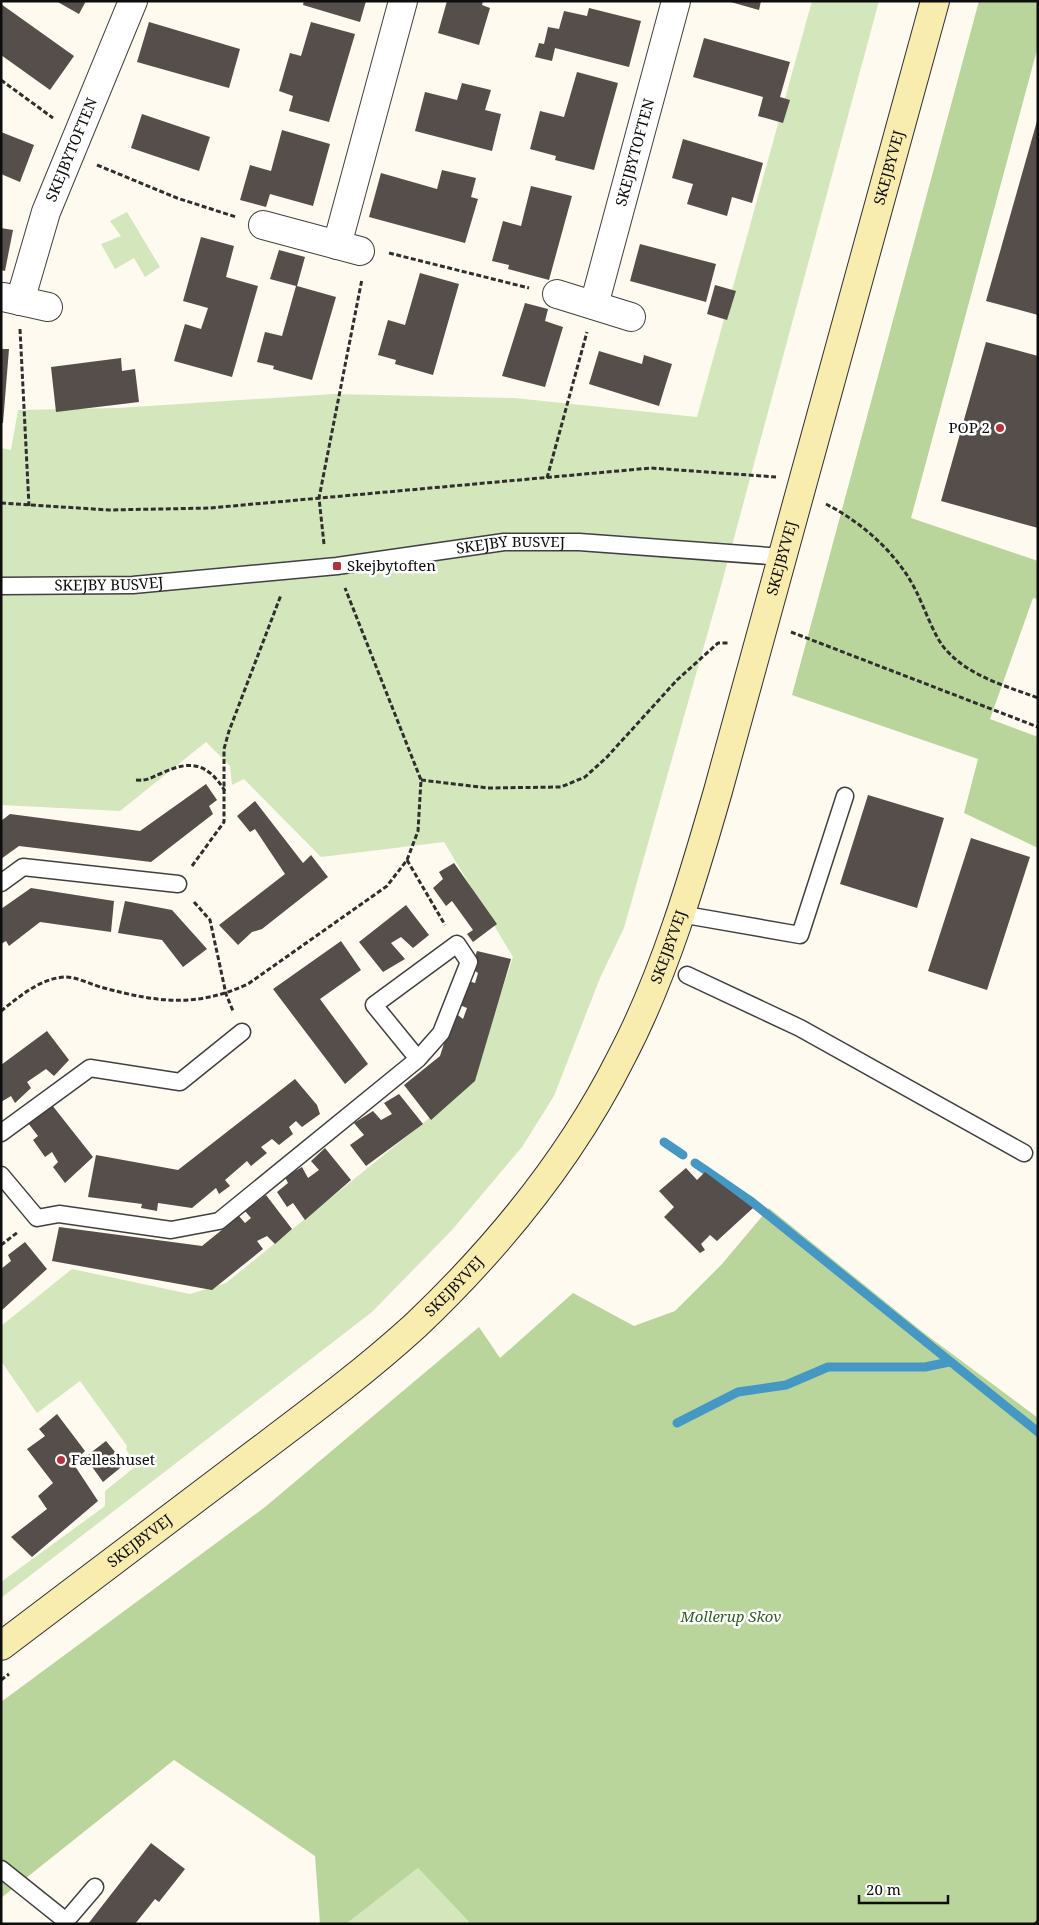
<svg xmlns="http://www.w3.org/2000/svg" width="1039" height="1925" font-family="'Noto Serif',serif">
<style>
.green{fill:#d4e6bb}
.forest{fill:#b9d59b}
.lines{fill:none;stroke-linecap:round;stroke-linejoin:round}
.stream{stroke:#4498c3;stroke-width:9}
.building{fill:#554e4a}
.lane-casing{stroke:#404040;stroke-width:19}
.street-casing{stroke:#404040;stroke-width:30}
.secondary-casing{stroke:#2f2f2f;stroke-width:30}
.path{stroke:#2f2f2f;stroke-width:3;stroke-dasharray:5 2.5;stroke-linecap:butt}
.lane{stroke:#fff;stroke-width:16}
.street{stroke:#fff;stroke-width:28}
.secondary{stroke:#f9ecaf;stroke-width:28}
.poi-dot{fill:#b3303e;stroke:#fff;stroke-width:2}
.labels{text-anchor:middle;stroke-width:5;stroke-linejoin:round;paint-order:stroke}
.street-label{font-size:15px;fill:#0d0d0d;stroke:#fff}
.poi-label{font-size:15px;fill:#0d0d0d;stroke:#fff;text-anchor:start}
.park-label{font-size:15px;font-style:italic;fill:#336022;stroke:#fff}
</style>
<rect width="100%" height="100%" fill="#fefaef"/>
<g class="green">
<path d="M 812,1 L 879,1 L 721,586 L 624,928 L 600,978 L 554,1096 L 522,1147 L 452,1230 L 372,1312 L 1,1598 L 1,1582 L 105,1506 L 105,1491 L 136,1466 L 126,1449 L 127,1446 L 80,1381 L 37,1413 L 1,1361 L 1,1326 L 72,1269 L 190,1294 L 226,1283 L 470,1085 L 513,957 L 444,842 L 321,857 L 244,779 L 232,785 L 230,766 L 206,742 L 120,811 L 1,805 L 1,448 L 11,450 L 18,410 L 118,408 L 334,394 L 514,398 L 697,417 Z"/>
<path d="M 127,212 L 160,267 L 145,277 L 134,258 L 115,269 L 101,244 L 121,236 L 110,221 Z"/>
<path d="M 418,1868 L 471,1924 L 346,1924 Z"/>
</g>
<g class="forest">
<path d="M 979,1 L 1038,1 L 1038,46 L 911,518 L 1038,561 L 1038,599 L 1033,598 L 990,719 L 1038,737 L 1038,848 L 964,813 L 978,759 L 792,695 Z"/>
<path d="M 769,1208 L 924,1333 L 1038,1418 L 1038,1924 L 471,1924 L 418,1868 L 346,1924 L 320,1924 L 315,1856 L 174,1760 L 1,1898 L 1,1702 L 265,1507 L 479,1327 L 500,1358 L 573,1293 L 634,1326 L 675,1311 L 722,1264 Z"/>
</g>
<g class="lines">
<g class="stream">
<path d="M 664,1142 L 683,1155"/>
<path d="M 695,1163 L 752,1202 L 1038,1432"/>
<path d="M 677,1423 L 738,1392 L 786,1385 L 828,1367 L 925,1367 L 949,1362"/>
</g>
</g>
<g class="building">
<path d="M 56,1 L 86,1 L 79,14 Z"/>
<path d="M 304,1 L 366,1 L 360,22 L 303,5 Z"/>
<path d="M 447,1 L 483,1 L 482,5 L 490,8 L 479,45 L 438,33 Z"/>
<path d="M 727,1 L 761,1 L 759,10 Z"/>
<path d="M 1,4 L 74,56 L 50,90 L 1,55 Z"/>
<path d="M 589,8 L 641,21 L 629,67 L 555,48 L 552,61 L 535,57 L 539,43 L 544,44 L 548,27 L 559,29 L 564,11 L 587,16 Z"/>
<path d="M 149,22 L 240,49 L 229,88 L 137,62 Z"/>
<path d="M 311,22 L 355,34 L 329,122 L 289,111 L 293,96 L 279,91 L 290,53 L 301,56 Z"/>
<path d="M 704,38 L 790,62 L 780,97 L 790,100 L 783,123 L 758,116 L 763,97 L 693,77 Z"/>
<path d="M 577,72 L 618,83 L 594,170 L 555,160 L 556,156 L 530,149 L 540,111 L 564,117 Z"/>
<path d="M 462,83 L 491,90 L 485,110 L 501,114 L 492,151 L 415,131 L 425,92 L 457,100 Z"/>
<path d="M 142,114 L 210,137 L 199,171 L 131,148 Z"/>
<path d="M 1037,121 L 1038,121 L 1038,315 L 986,301 Z"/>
<path d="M 282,130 L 330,144 L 313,206 L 270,194 L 266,207 L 240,200 L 250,165 L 271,171 Z"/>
<path d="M 1,132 L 34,145 L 20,182 L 1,174 Z"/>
<path d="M 683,139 L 763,163 L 752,203 L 732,197 L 727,216 L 687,204 L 693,184 L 672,178 Z"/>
<path d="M 442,170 L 476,178 L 471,197 L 478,199 L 465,243 L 369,217 L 381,173 L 437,189 Z"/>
<path d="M 531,186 L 572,196 L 549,280 L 508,269 L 509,265 L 492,261 L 503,221 L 521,226 Z"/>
<path d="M 1,228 L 13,230 L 5,271 L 1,270 Z"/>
<path d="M 201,237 L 234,246 L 226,277 L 258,286 L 232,377 L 174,361 L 185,324 L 201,329 L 208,308 L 183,301 Z"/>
<path d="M 640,244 L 716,264 L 706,302 L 630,281 Z"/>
<path d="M 279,250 L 305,257 L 297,286 L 336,297 L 312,380 L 273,369 L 274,366 L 257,362 L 265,332 L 282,336 L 296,286 L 270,279 Z"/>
<path d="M 420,273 L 459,284 L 433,375 L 395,364 L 396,360 L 378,355 L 388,320 L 405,325 Z"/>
<path d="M 715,285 L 736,291 L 727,320 L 707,314 Z"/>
<path d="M 525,303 L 548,309 L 545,321 L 563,327 L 545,387 L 502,376 Z"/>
<path d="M 986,342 L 1038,356 L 1038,528 L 941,501 Z"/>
<path d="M 1,349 L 9,349 L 3,423 L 1,423 Z"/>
<path d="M 599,351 L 642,364 L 644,355 L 672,364 L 659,406 L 589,384 Z"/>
<path d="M 121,358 L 122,371 L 135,369 L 139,402 L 56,412 L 51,367 Z"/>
<path d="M 206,784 L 217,800 L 209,806 L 213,814 L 151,862 L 19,846 L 1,859 L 1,821 L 10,814 L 140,831 Z"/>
<path d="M 868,795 L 944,818 L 917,908 L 840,884 Z"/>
<path d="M 255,801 L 303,863 L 311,855 L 328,877 L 262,929 L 252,932 L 238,945 L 219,925 L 285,874 L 255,829 L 250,832 L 237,816 Z"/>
<path d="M 971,838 L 1030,857 L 987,990 L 928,971 Z"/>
<path d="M 454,863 L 497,924 L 473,942 L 467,934 L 473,930 L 452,901 L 446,906 L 433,888 L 443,879 L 439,872 Z"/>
<path d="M 31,888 L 114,901 L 111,932 L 40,922 L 9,946 L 6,941 L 1,944 L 1,909 Z"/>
<path d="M 125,901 L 172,910 L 207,949 L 183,967 L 162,940 L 118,933 Z"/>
<path d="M 406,905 L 429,935 L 413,948 L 401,937 L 391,943 L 405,959 L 383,972 L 359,942 Z"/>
<path d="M 341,941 L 361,970 L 320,999 L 368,1064 L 345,1084 L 273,989 Z"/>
<path d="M 477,951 L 511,959 L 475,1081 L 431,1120 L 404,1085 L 440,1056 L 454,1012 L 463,1019 L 467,1008 L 457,1004 L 465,980 L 475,983 L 478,973 L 471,968 Z"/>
<path d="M 47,1031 L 69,1060 L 54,1076 L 46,1069 L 27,1082 L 31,1088 L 15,1103 L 11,1096 L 1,1102 L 1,1065 Z"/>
<path d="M 295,1079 L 317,1105 L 320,1114 L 302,1127 L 296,1121 L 289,1127 L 293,1134 L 279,1145 L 272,1139 L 261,1147 L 267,1153 L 251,1166 L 247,1161 L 225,1180 L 230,1186 L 219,1194 L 216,1188 L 192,1208 L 158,1203 L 157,1211 L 141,1208 L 142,1204 L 88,1197 L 96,1155 L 178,1170 Z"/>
<path d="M 399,1094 L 423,1124 L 366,1166 L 350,1145 L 364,1135 L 354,1123 L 373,1111 L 381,1120 L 392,1114 L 384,1103 Z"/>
<path d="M 52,1105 L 93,1157 L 65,1183 L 53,1167 L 58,1162 L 52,1152 L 45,1157 L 33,1140 L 38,1136 L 28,1123 Z"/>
<path d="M 325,1148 L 351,1180 L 305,1220 L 293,1203 L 287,1207 L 277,1192 L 288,1183 L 285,1177 L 302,1167 L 308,1178 L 319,1170 L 311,1161 Z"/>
<path d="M 686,1168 L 697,1180 L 705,1172 L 753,1208 L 717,1241 L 710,1235 L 701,1244 L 705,1250 L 700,1253 L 664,1217 L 674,1207 L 659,1191 Z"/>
<path d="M 266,1195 L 292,1229 L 275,1244 L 267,1236 L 257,1241 L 263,1249 L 212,1290 L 52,1261 L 59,1227 L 202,1246 L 239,1216 L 245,1223 L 251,1218 L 245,1211 Z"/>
<path d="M 25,1242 L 47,1269 L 1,1311 L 1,1269 L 11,1261 L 8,1255 Z"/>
<path d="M 57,1414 L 85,1451 L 73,1463 L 98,1501 L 32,1557 L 11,1537 L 47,1509 L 38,1496 L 53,1483 L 27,1449 L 45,1436 L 39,1429 Z"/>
<path d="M 106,1441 L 125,1464 L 103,1482 L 85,1457 Z"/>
<path d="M 151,1843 L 185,1869 L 159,1902 L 155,1899 L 135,1924 L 88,1924 Z"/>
</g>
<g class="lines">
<g class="lane-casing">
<g id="lane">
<path id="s1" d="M 1,586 L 133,585 L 337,566 L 504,542 L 579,542 L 783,557"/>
<path d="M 1,883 L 23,867 L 178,884"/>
<path d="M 680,914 L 800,935 L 845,796"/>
<path d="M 687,975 L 800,1028 L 1024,1153"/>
<path d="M 1,1133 L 90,1068 L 180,1082 L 242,1032"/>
<path d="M 1,1175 L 37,1218 L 59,1214 L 171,1230 L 219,1221 L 418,1059 L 441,1033 L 469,962 L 457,944 L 374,1005 L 418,1059"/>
<path d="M 1,1869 L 66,1921 L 95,1887"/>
</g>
</g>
<g class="street-casing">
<g id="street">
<path d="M 263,225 L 360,251"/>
<path d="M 337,245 L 403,1"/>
<path d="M 557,294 L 631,317"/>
<path d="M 3,297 L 48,307"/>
<path id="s2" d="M 20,301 L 46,212 L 133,1"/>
<path id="s3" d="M 594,305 L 676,1"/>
</g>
</g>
<g class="secondary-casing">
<g id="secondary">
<path id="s4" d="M 1,1646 C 78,1588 154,1530 231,1472 C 294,1424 358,1378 416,1325 C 498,1247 571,1158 622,1056 C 664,976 693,878 718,791 L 935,1"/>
</g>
</g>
<g class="path">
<path d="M 1,80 L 53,118"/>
<path d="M 97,165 L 177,198 L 236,217"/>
<path d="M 389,253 L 529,288"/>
<path d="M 20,329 L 29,506"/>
<path d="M 547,478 L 587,332"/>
<path d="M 1,503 L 109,510 L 210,508 L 651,468 L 776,477"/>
<path d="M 826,504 C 863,523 899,555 917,593 C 925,609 935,639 947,651 C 971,677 1006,686 1038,698"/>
<path d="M 324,544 L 319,498 L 362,279"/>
<path d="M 791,632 L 1038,727"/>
<path d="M 136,780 C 148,781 152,777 162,773 C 192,759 208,764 225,791"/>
<path d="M 421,780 L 488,788 L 561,787 L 585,777 L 607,757 L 677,680 L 718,643 L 729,643"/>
<path d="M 407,860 L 445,925"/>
<path d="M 192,866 L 224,822 L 224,749 L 229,731 L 281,595"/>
<path d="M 194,902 L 210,920 L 226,994 L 233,1011"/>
<path d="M 1,1011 C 19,997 39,979 64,977 C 75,976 92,985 104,988 C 157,1002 196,1008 248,984 L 387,886 L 407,860 L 418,831 L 421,780 L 345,588"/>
<path d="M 1,1245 L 18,1232"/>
<path d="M 1,1680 L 9,1674"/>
<path d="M 1035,1924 L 1038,1921"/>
</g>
<use href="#lane" class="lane"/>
<use href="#street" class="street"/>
<use href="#secondary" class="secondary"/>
</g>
<g class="poi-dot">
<circle cx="1000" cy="428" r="5"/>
<rect x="332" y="561" width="10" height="10" rx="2.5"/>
<circle cx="61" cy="1460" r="5"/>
</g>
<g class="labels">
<g class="street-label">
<text dy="5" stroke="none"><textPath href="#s2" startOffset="160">SKEJBYTOFTEN</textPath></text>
<text dy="5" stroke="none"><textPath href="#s3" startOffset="158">SKEJBYTOFTEN</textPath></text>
<text dy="5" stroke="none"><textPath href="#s4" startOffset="1794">SKEJBYVEJ</textPath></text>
<text dy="5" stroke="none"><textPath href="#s1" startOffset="512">SKEJBY BUSVEJ</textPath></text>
<text dy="5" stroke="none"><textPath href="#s4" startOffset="1389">SKEJBYVEJ</textPath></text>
<text dy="5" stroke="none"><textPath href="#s1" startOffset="108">SKEJBY BUSVEJ</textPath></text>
<text dy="5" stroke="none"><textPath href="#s4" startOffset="984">SKEJBYVEJ</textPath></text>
<text dy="5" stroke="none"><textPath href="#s4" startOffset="579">SKEJBYVEJ</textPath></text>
<text dy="5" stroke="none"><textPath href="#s4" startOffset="174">SKEJBYVEJ</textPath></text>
</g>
<g class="poi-label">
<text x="990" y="433" text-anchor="end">POP 2</text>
<text x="347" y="571">Skejbytoften</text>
<text x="71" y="1465">Fælleshuset</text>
</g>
<g class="park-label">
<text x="731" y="1622">Mollerup Skov</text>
</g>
</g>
<rect width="1039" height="1925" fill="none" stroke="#0d0d0d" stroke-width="5"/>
<path d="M859 1895v8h89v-8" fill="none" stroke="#0d0d0d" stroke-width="2.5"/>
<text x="866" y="1895" font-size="15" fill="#0d0d0d" stroke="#ffffff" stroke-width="4" paint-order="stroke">20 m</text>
</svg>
